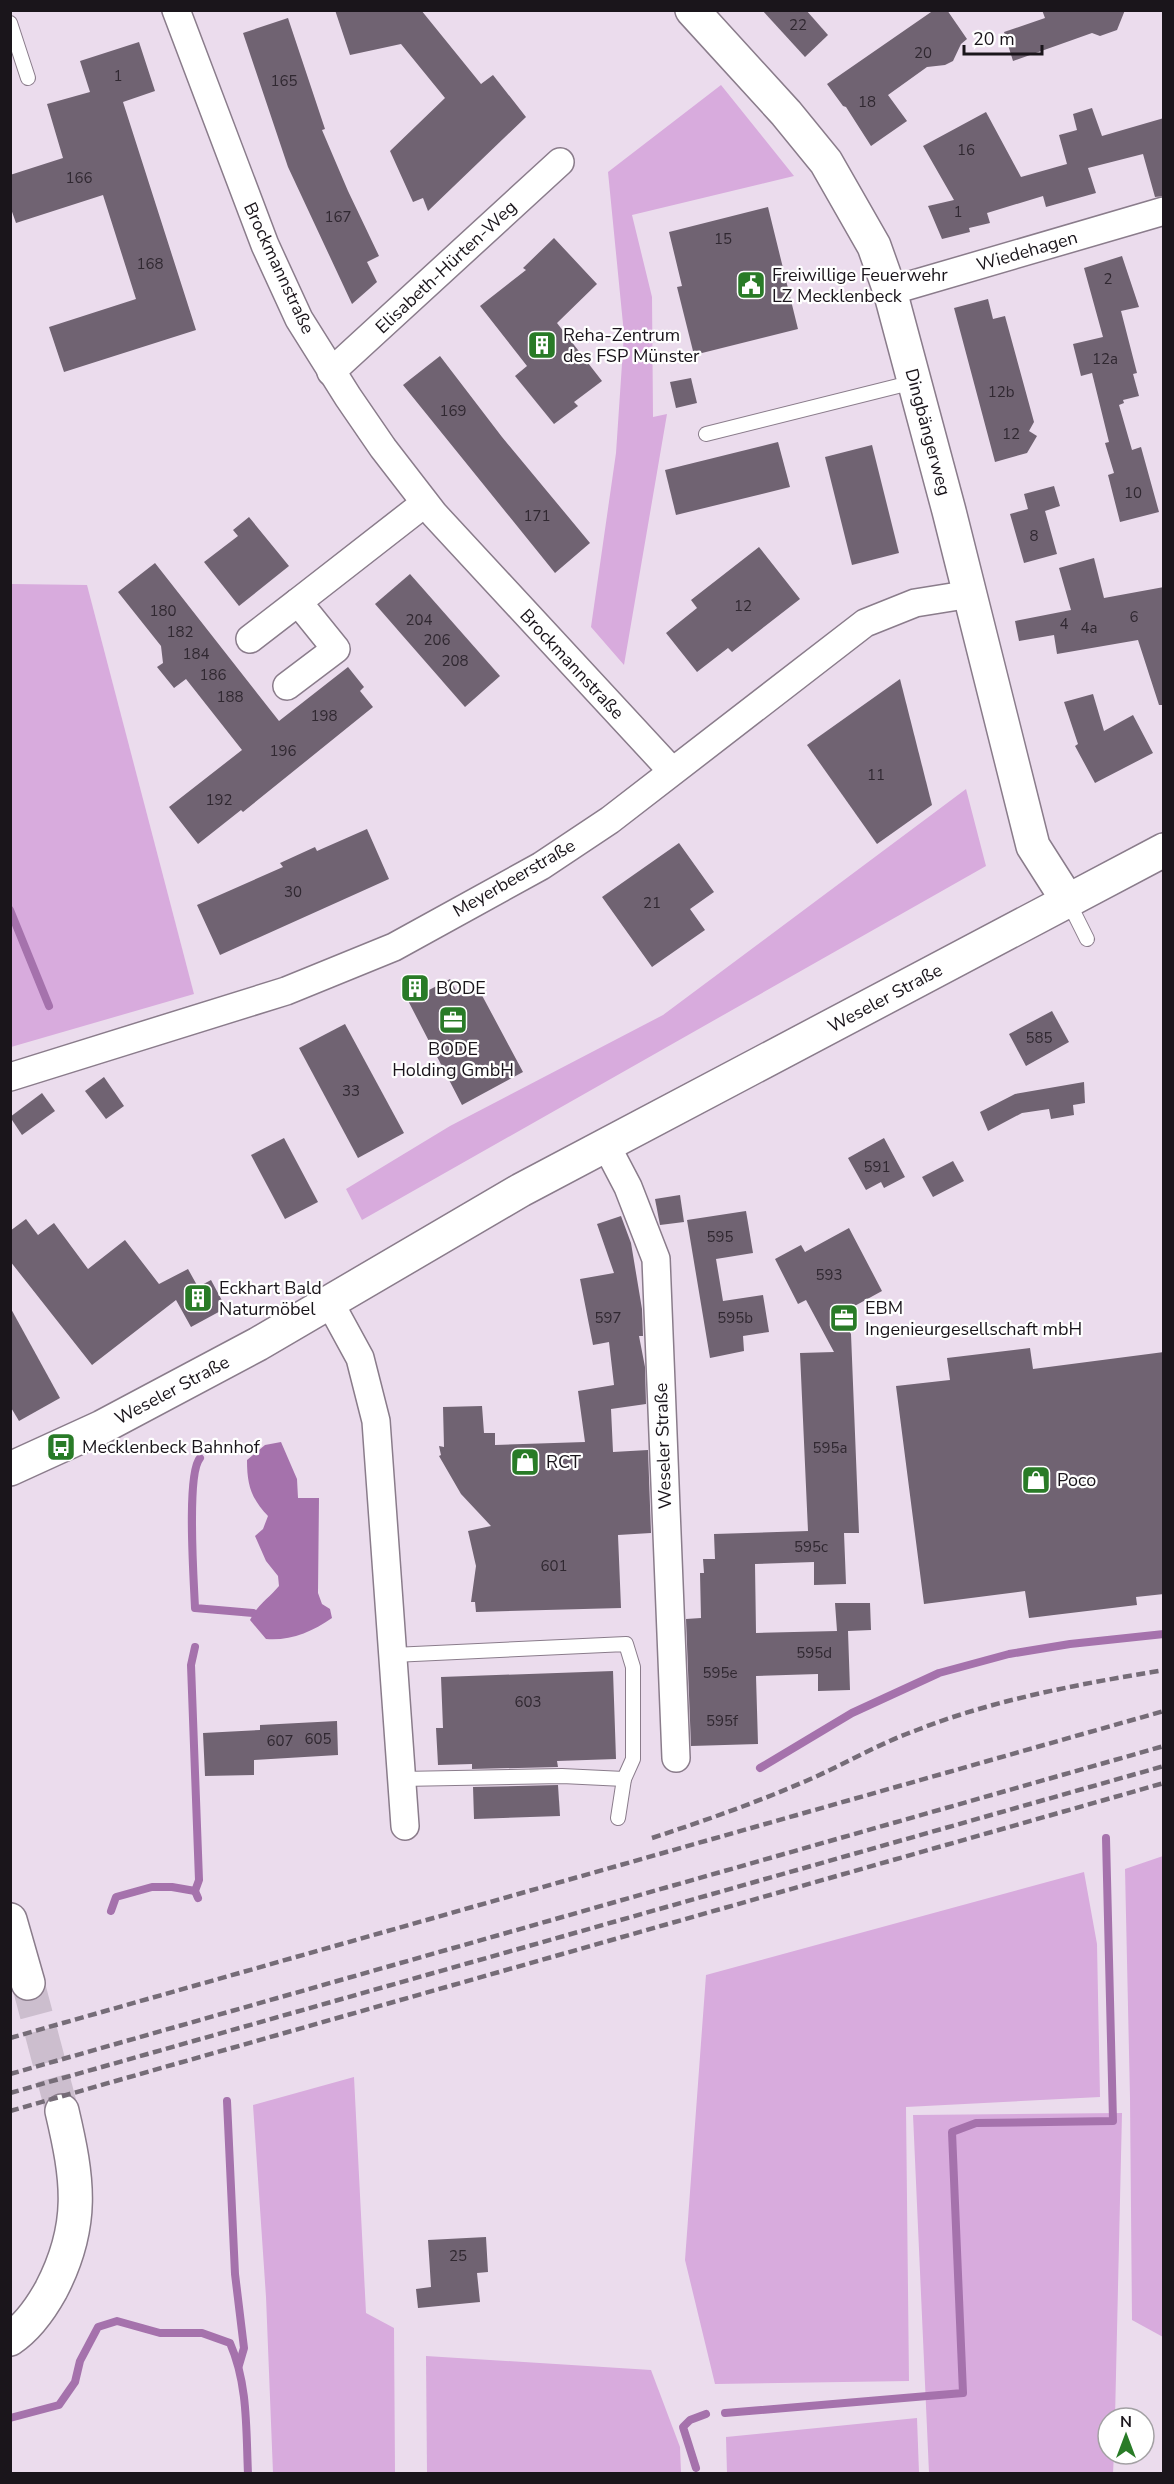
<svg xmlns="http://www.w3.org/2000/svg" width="1174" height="2484" font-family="'Nunito Sans',sans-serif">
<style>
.green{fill:#d8abdd}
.water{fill:#a572ac}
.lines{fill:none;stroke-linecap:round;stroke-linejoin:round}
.stream{stroke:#a572ac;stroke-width:8}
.building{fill:#706372}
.secondary-tunnel{stroke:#ccbece;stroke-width:33;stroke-dasharray:33 16;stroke-linecap:butt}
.service-casing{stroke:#8a7c8b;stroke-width:16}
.minor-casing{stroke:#8a7c8b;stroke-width:30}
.tertiary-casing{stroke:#8a7c8b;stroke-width:36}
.secondary-casing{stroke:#8a7c8b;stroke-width:36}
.service{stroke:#fff;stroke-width:14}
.minor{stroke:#fff;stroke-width:27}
.tertiary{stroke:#fff;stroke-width:33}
.secondary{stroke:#fff;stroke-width:33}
.rail{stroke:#756c77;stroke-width:4.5;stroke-dasharray:9 4.5;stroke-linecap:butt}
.labels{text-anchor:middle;stroke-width:4.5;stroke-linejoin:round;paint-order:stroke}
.number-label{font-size:15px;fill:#302831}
.street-label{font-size:18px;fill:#1a151b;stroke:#fff}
.poi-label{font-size:18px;fill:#1a151b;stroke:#fff;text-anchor:start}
</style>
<rect width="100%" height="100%" fill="#ebdced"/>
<g class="green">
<path d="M 721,85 L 794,176 L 632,215 L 652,297 L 653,417 L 667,414 L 624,665 L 591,627 L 616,453 L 624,334 L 608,172 Z"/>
<path d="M 11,584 L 87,585 L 194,994 L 11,1047 Z"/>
<path d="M 966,789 L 986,866 L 362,1220 L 346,1189 L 450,1126 L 663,1015 Z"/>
<path d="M 1163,1856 L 1164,1856 L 1163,2337 L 1132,2320 L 1130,2098 L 1125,1869 Z"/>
<path d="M 1084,1872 L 1097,1944 L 1100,2097 L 906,2107 L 909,2381 L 715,2384 L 685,2260 L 706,1975 Z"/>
<path d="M 354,2077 L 366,2313 L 394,2328 L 395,2473 L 273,2473 L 266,2297 L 253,2105 Z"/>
<path d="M 1122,2113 L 1115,2418 L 1108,2418 L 1108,2454 L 1114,2454 L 1113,2473 L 929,2473 L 913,2115 Z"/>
<path d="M 426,2356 L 651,2370 L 680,2447 L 681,2473 L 427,2473 Z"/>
<path d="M 917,2418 L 919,2473 L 727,2473 L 726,2437 Z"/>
</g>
<path class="water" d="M 281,1442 L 297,1479 L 298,1498 L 319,1498 L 318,1593 L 322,1604 L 330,1609 L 332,1618 C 312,1632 290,1641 266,1639 L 250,1620 C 257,1605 269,1598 279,1586 L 278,1576 L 266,1561 L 255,1536 L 263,1529 L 268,1516 C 251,1498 247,1485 247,1460 L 265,1445 Z"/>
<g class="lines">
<g class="stream">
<path d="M 10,910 L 49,1006"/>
<path d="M 200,1458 C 186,1474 194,1582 195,1608 L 253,1613"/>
<path d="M 195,1647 L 191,1665 L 199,1880 L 195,1891 L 198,1898"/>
<path d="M 760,1768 L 852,1713 L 939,1673 L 1009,1654 L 1070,1644 L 1164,1634"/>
<path d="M 111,1911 L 116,1897 L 152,1887 L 172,1887 L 195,1891"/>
<path d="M 227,2101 L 235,2274 L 244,2348 L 239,2365"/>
<path d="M 725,2413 L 963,2393 L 952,2132 L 976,2123 L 1113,2121 L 1106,1838"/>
<path d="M 10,2418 L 59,2405 L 75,2382 L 80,2361 L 98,2327 L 117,2321 L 160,2333 L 202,2333 L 230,2343 C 248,2384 246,2429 248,2474"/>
<path d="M 696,2468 L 683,2427 L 690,2420 L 706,2414"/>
</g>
</g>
<g class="building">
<path d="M 335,10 L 421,10 L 481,84 L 493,75 L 526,117 L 428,211 L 423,198 L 413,202 L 390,151 L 445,98 L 401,44 L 350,55 Z"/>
<path d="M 762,10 L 806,10 L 828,35 L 805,57 Z"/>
<path d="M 934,10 L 947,10 L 967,39 L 961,44 L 953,61 L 945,65 L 927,67 L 888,95 L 907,121 L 871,146 L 846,107 L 843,106 L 827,84 Z"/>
<path d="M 1042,10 L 1125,10 L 1117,30 L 1100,36 L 1092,33 L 1013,61 L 1004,32 L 1045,18 Z"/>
<path d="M 288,18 L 325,129 L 322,130 L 348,191 L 379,256 L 367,262 L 377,282 L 352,304 L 288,167 L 243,33 Z"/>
<path d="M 139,42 L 155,91 L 123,102 L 196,330 L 64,372 L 49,327 L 136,299 L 103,195 L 16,223 L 10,206 L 10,175 L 63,158 L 47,104 L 90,92 L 80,61 Z"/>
<path d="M 1092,108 L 1102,136 L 1164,118 L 1164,196 L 1155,197 L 1143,154 L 1088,168 L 1096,193 L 1046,207 L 1043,196 L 987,213 L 990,223 L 969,228 L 970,232 L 942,239 L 928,206 L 954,200 L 923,146 L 986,112 L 1021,177 L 1067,164 L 1059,135 L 1077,130 L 1073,114 Z"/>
<path d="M 768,207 L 798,329 L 694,355 L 677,287 L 682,286 L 669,232 Z"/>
<path d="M 554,238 L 597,284 L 557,323 L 602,381 L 574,402 L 578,406 L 554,424 L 515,376 L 527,366 L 480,306 L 526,270 L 523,268 Z"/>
<path d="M 1122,256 L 1139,307 L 1121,311 L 1137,373 L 1133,374 L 1139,396 L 1123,400 L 1124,403 L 1119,405 L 1132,450 L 1141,447 L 1159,512 L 1120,522 L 1108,475 L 1114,473 L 1105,443 L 1109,442 L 1092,373 L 1081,376 L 1073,344 L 1103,337 L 1084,268 Z"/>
<path d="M 988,299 L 993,319 L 1005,316 L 1034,422 L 1029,431 L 1037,436 L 1027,453 L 995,462 L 954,308 Z"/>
<path d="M 440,356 L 502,437 L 590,543 L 555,573 L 403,385 Z"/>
<path d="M 691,378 L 697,403 L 676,408 L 670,382 Z"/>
<path d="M 778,442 L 790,487 L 676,515 L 665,470 Z"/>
<path d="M 872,445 L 899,553 L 852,565 L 825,457 Z"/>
<path d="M 1054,486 L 1060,506 L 1045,511 L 1057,554 L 1024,563 L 1010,514 L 1028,509 L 1024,494 Z"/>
<path d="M 249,517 L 289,566 L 239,606 L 204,562 L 238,536 L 233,530 Z"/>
<path d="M 759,547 L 800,599 L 732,652 L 728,648 L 697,672 L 666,633 L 697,608 L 691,600 Z"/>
<path d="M 1094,558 L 1104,598 L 1164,587 L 1164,705 L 1159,705 L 1138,640 L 1057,654 L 1054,635 L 1019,641 L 1015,621 L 1071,610 L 1059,568 Z"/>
<path d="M 155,563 L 279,721 L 348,667 L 364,687 L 360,691 L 373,707 L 243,812 L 241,810 L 198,844 L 169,807 L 242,750 L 186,679 L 174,688 L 157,667 L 163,663 L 161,646 L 118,592 Z"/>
<path d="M 410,574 L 500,676 L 465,707 L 375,604 Z"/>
<path d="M 900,679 L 932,805 L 877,844 L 807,745 Z"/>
<path d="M 1093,694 L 1104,731 L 1133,715 L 1153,753 L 1095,783 L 1075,746 L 1078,744 L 1064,702 Z"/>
<path d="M 367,829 L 389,879 L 220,955 L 197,905 L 283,867 L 280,863 L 315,847 L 317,851 Z"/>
<path d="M 679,843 L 714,892 L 690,909 L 705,930 L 652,967 L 602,897 Z"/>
<path d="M 423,977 L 429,990 L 450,979 L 459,996 L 477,986 L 523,1072 L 462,1105 L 402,989 Z"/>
<path d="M 1052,1011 L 1069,1042 L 1026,1066 L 1009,1034 Z"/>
<path d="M 345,1024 L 404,1133 L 358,1158 L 299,1048 Z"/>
<path d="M 104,1077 L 124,1106 L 106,1119 L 85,1091 Z"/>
<path d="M 1084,1082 L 1085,1103 L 1073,1105 L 1074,1115 L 1051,1119 L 1049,1109 L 1022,1113 L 988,1131 L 980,1112 L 1015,1094 Z"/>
<path d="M 42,1093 L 55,1111 L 22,1135 L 10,1117 Z"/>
<path d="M 284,1138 L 318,1202 L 285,1219 L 251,1155 Z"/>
<path d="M 884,1138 L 905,1177 L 884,1188 L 881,1182 L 866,1190 L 848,1158 Z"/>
<path d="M 953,1161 L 964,1181 L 933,1197 L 922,1177 Z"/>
<path d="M 680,1195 L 684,1222 L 660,1225 L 655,1199 Z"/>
<path d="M 746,1211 L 753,1253 L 716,1259 L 723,1301 L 763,1295 L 769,1332 L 743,1336 L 744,1351 L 710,1358 L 687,1220 Z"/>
<path d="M 621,1216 L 631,1243 L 642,1309 L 643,1336 L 639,1336 L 645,1367 L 646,1404 L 611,1409 L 613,1452 L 648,1450 L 651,1533 L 618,1535 L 621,1608 L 476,1612 L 475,1602 L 471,1602 L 476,1566 L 468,1531 L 491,1526 L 461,1494 L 439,1456 L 441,1455 L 439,1446 L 444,1447 L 443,1407 L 482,1406 L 484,1433 L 495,1433 L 495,1445 L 585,1442 L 578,1391 L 614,1385 L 609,1342 L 593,1345 L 580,1279 L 614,1273 L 597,1224 Z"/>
<path d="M 26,1219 L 38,1235 L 54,1223 L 88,1269 L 125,1240 L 159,1284 L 188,1269 L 198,1287 L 211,1280 L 226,1308 L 191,1327 L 176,1300 L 92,1365 L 10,1261 L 10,1231 Z"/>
<path d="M 849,1228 L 882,1291 L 840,1314 L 851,1334 L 859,1533 L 844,1533 L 846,1584 L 814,1585 L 814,1562 L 755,1564 L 756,1633 L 837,1631 L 835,1603 L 870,1603 L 871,1630 L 848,1631 L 850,1690 L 818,1691 L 818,1674 L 756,1676 L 758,1744 L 691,1746 L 686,1619 L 701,1618 L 700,1573 L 704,1573 L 703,1559 L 715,1559 L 714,1534 L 808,1531 L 800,1353 L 834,1352 L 806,1300 L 798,1304 L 775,1259 L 801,1245 L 805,1252 Z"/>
<path d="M 10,1307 L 60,1398 L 19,1421 L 10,1406 Z"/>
<path d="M 1030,1348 L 1033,1369 L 1164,1352 L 1164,1594 L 1136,1597 L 1137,1605 L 1029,1618 L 1025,1591 L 924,1604 L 896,1386 L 950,1380 L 947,1358 Z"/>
<path d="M 613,1671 L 616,1759 L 557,1761 L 558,1767 L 472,1769 L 472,1764 L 438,1765 L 436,1728 L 443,1728 L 441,1677 Z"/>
<path d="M 337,1721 L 338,1755 L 254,1760 L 254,1775 L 205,1776 L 203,1733 L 260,1730 L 260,1725 Z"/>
<path d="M 558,1785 L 560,1816 L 474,1819 L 473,1787 Z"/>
<path d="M 486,2237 L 488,2272 L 477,2273 L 480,2302 L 418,2308 L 416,2289 L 431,2287 L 428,2240 Z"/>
</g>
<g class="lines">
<path class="secondary-tunnel" d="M 28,1983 L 62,2111"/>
<g class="service-casing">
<g id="service">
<path d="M 10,23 L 28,78"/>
<path d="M 706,434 L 914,382"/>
<path d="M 1068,901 L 1087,939"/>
<path d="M 393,1655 L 626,1644 L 633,1667 L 633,1759 L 624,1779 L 618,1818"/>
<path d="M 401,1779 L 562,1776 L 624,1779"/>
</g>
</g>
<g class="minor-casing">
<g id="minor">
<path d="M 176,10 L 265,245 L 299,319 L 348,397 L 383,448 L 434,514 L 672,771"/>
<path d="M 890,291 L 1164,211"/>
<path d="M 331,372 L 560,162"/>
<path d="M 250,639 L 298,602"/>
<path d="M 287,686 L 336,649 L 298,602 L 425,503"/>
<path d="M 10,1077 L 286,991 L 394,947 L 541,866 L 610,820 L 865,623 L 915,603 L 971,594"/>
<path d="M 606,1145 L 628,1187 L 656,1259 L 676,1758"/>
<path d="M 330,1303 L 360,1358 L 376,1421 L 405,1826"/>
</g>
</g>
<g class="tertiary-casing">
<path id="tertiary" d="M 692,10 L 786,113 L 826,162 L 874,246 L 890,291 L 949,511 L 1033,846 L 1068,901"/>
</g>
<g class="secondary-casing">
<g id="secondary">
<path d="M 10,1469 L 102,1427 L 258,1344 L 521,1190 L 1164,850"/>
<path d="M 10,1920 L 28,1983"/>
<path d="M 10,2339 C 28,2327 41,2308 51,2290 C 85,2225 78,2179 62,2111"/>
</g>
</g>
<use href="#service" class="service"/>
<use href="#minor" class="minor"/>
<use href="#tertiary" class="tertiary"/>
<use href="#secondary" class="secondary"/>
<g class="rail">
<path d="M 652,1838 C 704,1821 755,1803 806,1781 C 843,1765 878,1744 917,1730 C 996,1699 1080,1684 1164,1670"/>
<path d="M 10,2038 L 1164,1711"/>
<path d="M 10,2074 L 1164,1746"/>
<path d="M 10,2093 L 1164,1766"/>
<path d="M 10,2111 L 1164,1783"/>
</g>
</g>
<defs>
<g id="civic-square" transform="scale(1.5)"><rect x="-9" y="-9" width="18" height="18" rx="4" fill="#297b27" stroke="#fff"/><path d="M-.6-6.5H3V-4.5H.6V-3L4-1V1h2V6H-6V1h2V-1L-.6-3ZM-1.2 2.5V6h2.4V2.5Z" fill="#fff"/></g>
<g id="building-square" transform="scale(1.5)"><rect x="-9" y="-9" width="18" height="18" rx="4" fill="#297b27" stroke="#fff"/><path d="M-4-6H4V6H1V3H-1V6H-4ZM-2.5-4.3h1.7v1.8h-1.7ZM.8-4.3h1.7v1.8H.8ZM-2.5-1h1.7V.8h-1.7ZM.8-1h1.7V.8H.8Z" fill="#fff"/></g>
<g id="office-square" transform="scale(1.5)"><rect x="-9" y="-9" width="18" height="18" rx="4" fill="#297b27" stroke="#fff"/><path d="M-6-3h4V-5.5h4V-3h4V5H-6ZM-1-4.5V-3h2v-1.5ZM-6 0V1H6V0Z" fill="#fff"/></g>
<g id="bus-square" transform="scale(1.5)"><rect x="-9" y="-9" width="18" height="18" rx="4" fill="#297b27" stroke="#fff"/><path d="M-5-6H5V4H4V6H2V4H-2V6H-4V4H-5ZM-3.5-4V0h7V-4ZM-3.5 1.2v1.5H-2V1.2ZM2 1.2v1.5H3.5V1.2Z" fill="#fff"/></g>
<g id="shop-square" transform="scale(1.5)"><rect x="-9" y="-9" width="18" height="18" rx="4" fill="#297b27" stroke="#fff"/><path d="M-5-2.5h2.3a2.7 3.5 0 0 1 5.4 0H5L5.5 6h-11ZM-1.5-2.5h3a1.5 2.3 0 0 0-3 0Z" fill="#fff"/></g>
</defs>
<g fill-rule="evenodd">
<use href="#civic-square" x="751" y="285"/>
<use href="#building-square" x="542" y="345"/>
<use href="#building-square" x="415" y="988"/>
<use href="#office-square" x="453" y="1020"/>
<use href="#building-square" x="198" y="1298"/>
<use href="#office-square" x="844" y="1318"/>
<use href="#bus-square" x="61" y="1447"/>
<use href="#shop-square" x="525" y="1462"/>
<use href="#shop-square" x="1036" y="1480"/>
</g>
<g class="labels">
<g class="number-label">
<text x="798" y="30">22</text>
<text x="923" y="58">20</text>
<text x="118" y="81">1</text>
<text x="284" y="86">165</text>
<text x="867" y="107">18</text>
<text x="966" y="155">16</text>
<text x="79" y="183">166</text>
<text x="958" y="217">1</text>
<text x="338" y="222">167</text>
<text x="723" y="244">15</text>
<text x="150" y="269">168</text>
<text x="1108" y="284">2</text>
<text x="1105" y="364">12a</text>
<text x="1001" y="397">12b</text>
<text x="453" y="416">169</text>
<text x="1011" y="439">12</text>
<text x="1133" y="498">10</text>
<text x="537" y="521">171</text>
<text x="1034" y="541">8</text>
<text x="743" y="611">12</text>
<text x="163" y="616">180</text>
<text x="1134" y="622">6</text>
<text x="419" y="625">204</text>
<text x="1064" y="629">4</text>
<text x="1089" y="633">4a</text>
<text x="180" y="637">182</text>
<text x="437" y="645">206</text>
<text x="196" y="659">184</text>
<text x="455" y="666">208</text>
<text x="213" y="680">186</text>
<text x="230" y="702">188</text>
<text x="324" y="721">198</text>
<text x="283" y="756">196</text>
<text x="876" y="780">11</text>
<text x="219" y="805">192</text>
<text x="293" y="897">30</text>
<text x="652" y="908">21</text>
<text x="1039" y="1043">585</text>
<text x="351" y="1096">33</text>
<text x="877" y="1172">591</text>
<text x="720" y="1242">595</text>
<text x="829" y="1280">593</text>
<text x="608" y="1323">597</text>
<text x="735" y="1323">595b</text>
<text x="830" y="1453">595a</text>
<text x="811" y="1552">595c</text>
<text x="554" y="1571">601</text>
<text x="814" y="1658">595d</text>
<text x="720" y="1678">595e</text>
<text x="528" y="1707">603</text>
<text x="722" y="1726">595f</text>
<text x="318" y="1744">605</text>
<text x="280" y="1746">607</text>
<text x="458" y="2261">25</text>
</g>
<g class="street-label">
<text transform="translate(1027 251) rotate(-16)" y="6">Wiedehagen</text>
<text transform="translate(446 267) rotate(-43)" y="6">Elisabeth-Hürten-Weg</text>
<text transform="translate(279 268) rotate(65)" y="6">Brockmannstraße</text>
<text transform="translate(928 432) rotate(75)" y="6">Dingbängerweg</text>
<text transform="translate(572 664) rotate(47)" y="6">Brockmannstraße</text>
<text transform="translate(514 878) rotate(-30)" y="6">Meyerbeerstraße</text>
<text transform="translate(885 998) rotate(-28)" y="6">Weseler Straße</text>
<text transform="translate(172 1390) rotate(-28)" y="6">Weseler Straße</text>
<text transform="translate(663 1446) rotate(-92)" y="6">Weseler Straße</text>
</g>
<g class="poi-label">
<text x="772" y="281">Freiwillige Feuerwehr<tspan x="772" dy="21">LZ Mecklenbeck</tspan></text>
<text x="563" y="341">Reha-Zentrum<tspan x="563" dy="21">des FSP Münster</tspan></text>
<text x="436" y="994">BODE</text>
<text x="453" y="1055" text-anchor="middle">BODE<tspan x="453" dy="21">Holding GmbH</tspan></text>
<text x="219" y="1294">Eckhart Bald<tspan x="219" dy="21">Naturmöbel</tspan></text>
<text x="865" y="1314">EBM<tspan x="865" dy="21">Ingenieurgesellschaft mbH</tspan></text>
<text x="82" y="1453">Mecklenbeck Bahnhof</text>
<text x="546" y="1468">RCT</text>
<text x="1057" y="1486">Poco</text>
</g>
</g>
<rect width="1174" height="2484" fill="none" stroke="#1a151b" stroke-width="24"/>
<g transform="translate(1126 2436)"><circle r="28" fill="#ffffff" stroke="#a3a1a4" stroke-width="1.5"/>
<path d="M0-4.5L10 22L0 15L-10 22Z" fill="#297b27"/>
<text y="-9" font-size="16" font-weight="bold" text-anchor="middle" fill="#1a151b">N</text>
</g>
<path d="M964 45v9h78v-9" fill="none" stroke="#1a151b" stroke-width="3"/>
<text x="973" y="45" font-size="18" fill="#1a151b" stroke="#ffffff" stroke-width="4.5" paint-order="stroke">20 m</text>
</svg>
